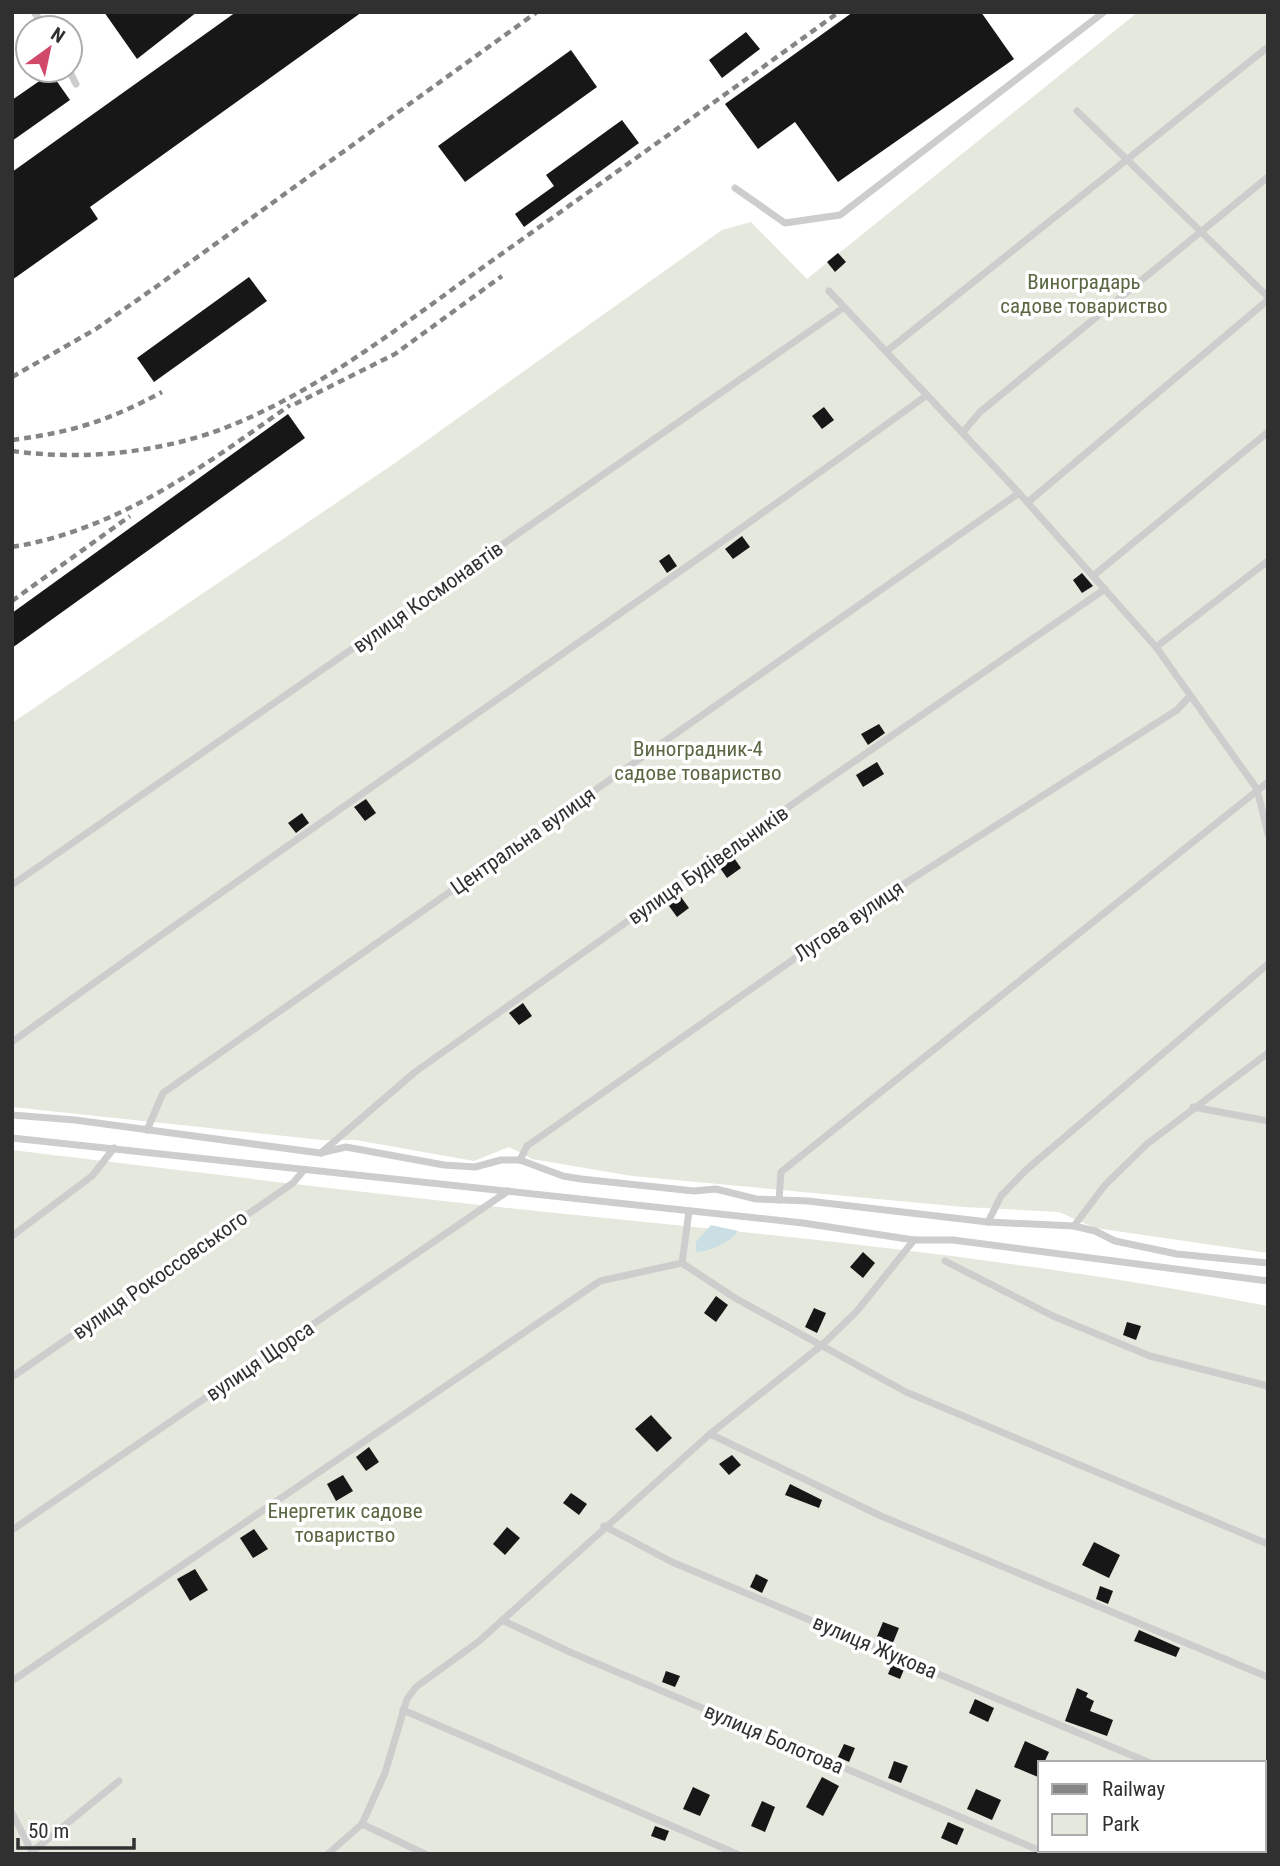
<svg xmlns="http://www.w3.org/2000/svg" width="1280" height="1866" font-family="'Roboto Condensed',sans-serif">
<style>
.green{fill:#e5e8dd;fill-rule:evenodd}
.water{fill:#c9dfe4}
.building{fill:#171717}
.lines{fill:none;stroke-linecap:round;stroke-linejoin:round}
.service{stroke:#cdcdcd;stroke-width:7}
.rail{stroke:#858585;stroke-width:4.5;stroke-dasharray:7 5;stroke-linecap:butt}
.labels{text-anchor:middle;stroke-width:7;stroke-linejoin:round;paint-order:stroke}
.park-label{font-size:21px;fill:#596742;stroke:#fff}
.street-label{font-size:21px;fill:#303030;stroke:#fff}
</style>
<rect width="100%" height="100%" fill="#fff"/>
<g class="green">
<path d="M 1138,12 L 1268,12 L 1268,1253 L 1095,1228 L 1059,1212 L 964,1207 L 632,1176 L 532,1159 L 509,1147 L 474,1161 L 356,1140 L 322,1140 L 12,1107 L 12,723 L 395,463 L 722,230 L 751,222 L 807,279 Z"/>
<path d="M 12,1150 C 193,1172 374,1194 556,1213 C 794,1237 1032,1260 1268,1306 L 1268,1847 L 1265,1854 L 12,1854 ZM 1040,1763 L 1264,1763 L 1264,1850 L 1040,1850 Z"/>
</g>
<path class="water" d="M 711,1225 L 738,1231 C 731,1242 709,1252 696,1252 L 696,1242 Z"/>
<g class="building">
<path d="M 104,12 L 197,12 L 137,59 Z"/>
<path d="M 236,12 L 362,12 L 90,207 L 98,219 L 12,280 L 12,172 Z"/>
<path d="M 853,12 L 981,12 L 1014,59 L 838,182 L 795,122 L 758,149 L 725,104 Z"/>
<path d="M 746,32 L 760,49 L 722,78 L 709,60 Z"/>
<path d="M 571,50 L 597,87 L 465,182 L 438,146 Z"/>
<path d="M 51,73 L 70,100 L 12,141 L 12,100 Z"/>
<path d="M 622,120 L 639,143 L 524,227 L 515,214 L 554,186 L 546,175 Z"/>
<path d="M 838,253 L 846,262 L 835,272 L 827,262 Z"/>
<path d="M 249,277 L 267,301 L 154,382 L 137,358 Z"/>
<path d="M 824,407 L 834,420 L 822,429 L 812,416 Z"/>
<path d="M 288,414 L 305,438 L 12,648 L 12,613 Z"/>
<path d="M 742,536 L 750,547 L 733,559 L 725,549 Z"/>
<path d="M 669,554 L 677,566 L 667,573 L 659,561 Z"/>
<path d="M 1082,573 L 1093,586 L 1082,593 L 1073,580 Z"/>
<path d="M 879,724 L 885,733 L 868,745 L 861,734 Z"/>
<path d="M 877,762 L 884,774 L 863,787 L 856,775 Z"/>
<path d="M 366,799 L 376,813 L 365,821 L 354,807 Z"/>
<path d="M 302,813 L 309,823 L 296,833 L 288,823 Z"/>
<path d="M 732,855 L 741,868 L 727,878 L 718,865 Z"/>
<path d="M 681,897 L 689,908 L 677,917 L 669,906 Z"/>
<path d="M 523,1003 L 532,1016 L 519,1025 L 509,1013 Z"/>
<path d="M 863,1252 L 875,1263 L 863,1278 L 850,1267 Z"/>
<path d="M 716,1296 L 728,1305 L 716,1322 L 704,1313 Z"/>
<path d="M 814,1308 L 826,1313 L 817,1333 L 805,1327 Z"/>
<path d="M 1127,1322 L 1141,1326 L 1136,1340 L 1123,1335 Z"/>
<path d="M 651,1415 L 672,1438 L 657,1452 L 635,1429 Z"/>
<path d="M 369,1447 L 379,1462 L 366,1471 L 356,1457 Z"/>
<path d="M 732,1455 L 741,1465 L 729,1475 L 719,1464 Z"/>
<path d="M 343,1475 L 353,1491 L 336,1501 L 327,1484 Z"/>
<path d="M 790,1484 L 822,1500 L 819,1508 L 785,1495 Z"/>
<path d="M 571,1493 L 587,1504 L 579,1515 L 563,1503 Z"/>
<path d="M 507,1527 L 520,1538 L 505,1555 L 493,1544 Z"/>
<path d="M 254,1529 L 268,1549 L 253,1558 L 240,1538 Z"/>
<path d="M 1094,1542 L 1120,1555 L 1109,1578 L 1082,1565 Z"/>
<path d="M 195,1569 L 208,1590 L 190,1601 L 177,1579 Z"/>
<path d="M 756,1574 L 768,1580 L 762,1593 L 750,1587 Z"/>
<path d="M 1100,1586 L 1113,1591 L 1108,1604 L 1096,1599 Z"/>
<path d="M 883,1622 L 899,1628 L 892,1645 L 876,1639 Z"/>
<path d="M 1139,1630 L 1180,1648 L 1176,1657 L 1134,1641 Z"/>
<path d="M 893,1662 L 905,1667 L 900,1679 L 888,1674 Z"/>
<path d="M 666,1671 L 680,1676 L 675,1687 L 662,1682 Z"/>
<path d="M 1077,1688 L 1088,1693 L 1086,1697 L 1094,1701 L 1090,1711 L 1113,1720 L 1107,1736 L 1065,1721 Z"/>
<path d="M 975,1699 L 994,1708 L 988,1722 L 969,1713 Z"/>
<path d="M 1025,1741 L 1049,1752 L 1044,1763 L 1040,1763 L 1038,1777 L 1014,1767 Z"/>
<path d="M 844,1744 L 855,1748 L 849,1762 L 838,1757 Z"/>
<path d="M 894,1761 L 908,1766 L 901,1783 L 888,1778 Z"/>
<path d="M 822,1777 L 839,1786 L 823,1816 L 806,1807 Z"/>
<path d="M 693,1787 L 710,1795 L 700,1816 L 683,1809 Z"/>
<path d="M 976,1789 L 1001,1800 L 992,1820 L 967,1809 Z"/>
<path d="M 762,1801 L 775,1807 L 765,1832 L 751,1826 Z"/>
<path d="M 948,1822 L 964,1829 L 957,1845 L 941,1838 Z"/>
<path d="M 655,1826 L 669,1831 L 665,1841 L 651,1836 Z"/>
</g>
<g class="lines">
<g class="service">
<path d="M 34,12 L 46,28"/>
<path d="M 69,70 L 76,84"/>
<path d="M 1077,111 L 1268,297"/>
<path d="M 735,188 L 785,223 L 840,215 L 1104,12"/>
<path d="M 829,291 L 1019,493 L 1156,647 L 1257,789 L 1268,834"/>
<path d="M 887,351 L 1268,47"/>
<path d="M 963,432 L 980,412 L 1268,177"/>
<path d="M 1028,502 L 1268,300"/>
<path d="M 1093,576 L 1268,432"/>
<path d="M 1156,647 L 1268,561"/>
<path d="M 12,885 L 843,308"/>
<path d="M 12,1042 C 315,822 625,615 927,395"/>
<path d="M 1193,1107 L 1268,1121"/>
<path d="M 12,1115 L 75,1120 L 320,1153 L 346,1147 L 444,1165 L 475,1167 L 501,1160 L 520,1160 L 563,1176 L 581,1179 L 694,1191 L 716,1189 L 756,1199 L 808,1201 L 988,1222 L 1074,1226 L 1095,1231 L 1115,1241 L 1177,1254 L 1268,1263"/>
<path d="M 147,1130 L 163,1093 L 1019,493"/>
<path d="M 12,1138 L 803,1223 L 914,1240 L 953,1240 L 1268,1281"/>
<path d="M 321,1153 L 415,1072 L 807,794 L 1105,589"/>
<path d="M 520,1160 L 527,1146 L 871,905 L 1177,710 L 1190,696"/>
<path d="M 779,1200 L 781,1172 L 1268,782"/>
<path d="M 988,1222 L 1001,1196 L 1026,1170 L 1268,964"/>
<path d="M 1074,1226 L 1105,1185 L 1147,1144 L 1268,1053"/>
<path d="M 12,1236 L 92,1176 L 114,1148"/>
<path d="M 945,1261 L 1053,1316 L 1150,1356 L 1268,1386"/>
<path d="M 682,1263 L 735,1298 L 906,1392 L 1268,1544"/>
<path d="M 12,1377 L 293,1183 L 304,1170"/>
<path d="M 710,1434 L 881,1516 L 1268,1677"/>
<path d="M 604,1526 L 672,1562 L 1150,1763"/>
<path d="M 12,1530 L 508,1191"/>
<path d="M 502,1620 L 572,1653 L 1048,1854"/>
<path d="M 12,1681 L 600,1281 L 682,1263 L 689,1211"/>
<path d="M 403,1710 L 737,1854"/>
<path d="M 1264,1812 L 1268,1813"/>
<path d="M 12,1813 L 33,1854"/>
<path d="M 362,1824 L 425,1854"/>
<path d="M 32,1852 L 119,1781"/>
<path d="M 328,1854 L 362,1824 L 385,1773 L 407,1699 L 416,1687 L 478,1642 L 710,1434 L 822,1345 L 857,1311 L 914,1240"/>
</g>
<g class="rail">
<path d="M 12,377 L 96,329 L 153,289 L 537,12"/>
<path d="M 295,404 L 395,354 L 502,276"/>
<path d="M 12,440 C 73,432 108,421 162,392"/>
<path d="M 12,451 C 79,460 147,454 211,433 C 309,399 402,325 486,265 C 604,181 722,97 839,12"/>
<path d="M 12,547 C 118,530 204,466 290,405"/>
<path d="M 12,601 L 130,516"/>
</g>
</g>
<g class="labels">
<g class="park-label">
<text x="1084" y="289">Виноградарь<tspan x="1084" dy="24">садове товариство</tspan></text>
<text x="698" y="756">Виноградник-4<tspan x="698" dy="24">садове товариство</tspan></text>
<text x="345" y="1518">Енергетик садове<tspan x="345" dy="24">товариство</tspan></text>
</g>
<g class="street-label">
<text transform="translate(428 597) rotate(-35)" y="7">вулиця Космонавтів</text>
<text transform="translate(523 841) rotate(-35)" y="7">Центральна вулиця</text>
<text transform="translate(708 865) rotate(-35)" y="7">вулиця Будівельників</text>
<text transform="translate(849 921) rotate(-34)" y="7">Лугова вулиця</text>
<text transform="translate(160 1275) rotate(-35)" y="7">вулиця Рокоссовського</text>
<text transform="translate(260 1361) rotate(-34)" y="7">вулиця Щорса</text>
<text transform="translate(875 1647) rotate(23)" y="7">вулиця Жукова</text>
<text transform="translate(774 1739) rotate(23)" y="7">вулиця Болотова</text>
</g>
</g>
<rect width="1280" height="1866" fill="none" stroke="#303030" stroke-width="28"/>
<rect x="1038" y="1761" width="228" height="91" fill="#ffffff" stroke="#acacac" stroke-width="2"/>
<rect x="1052" y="1784" width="35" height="10" fill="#858585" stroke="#acacac" stroke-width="2"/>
<text x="1102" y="1796" font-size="21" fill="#303030">Railway</text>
<rect x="1052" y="1814" width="35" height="21" fill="#e5e8dd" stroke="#acacac" stroke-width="2"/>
<text x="1102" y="1831" font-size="21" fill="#303030">Park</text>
<g transform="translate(49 49) rotate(33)"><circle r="33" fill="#ffffff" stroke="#acacac" stroke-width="2"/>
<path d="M0-5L12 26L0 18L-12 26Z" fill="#d04969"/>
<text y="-10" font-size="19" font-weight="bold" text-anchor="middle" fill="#303030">N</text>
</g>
<path d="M18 1838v10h116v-10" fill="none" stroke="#303030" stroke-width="3.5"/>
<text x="28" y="1838" font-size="21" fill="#303030" stroke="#ffffff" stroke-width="5" paint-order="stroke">50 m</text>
</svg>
